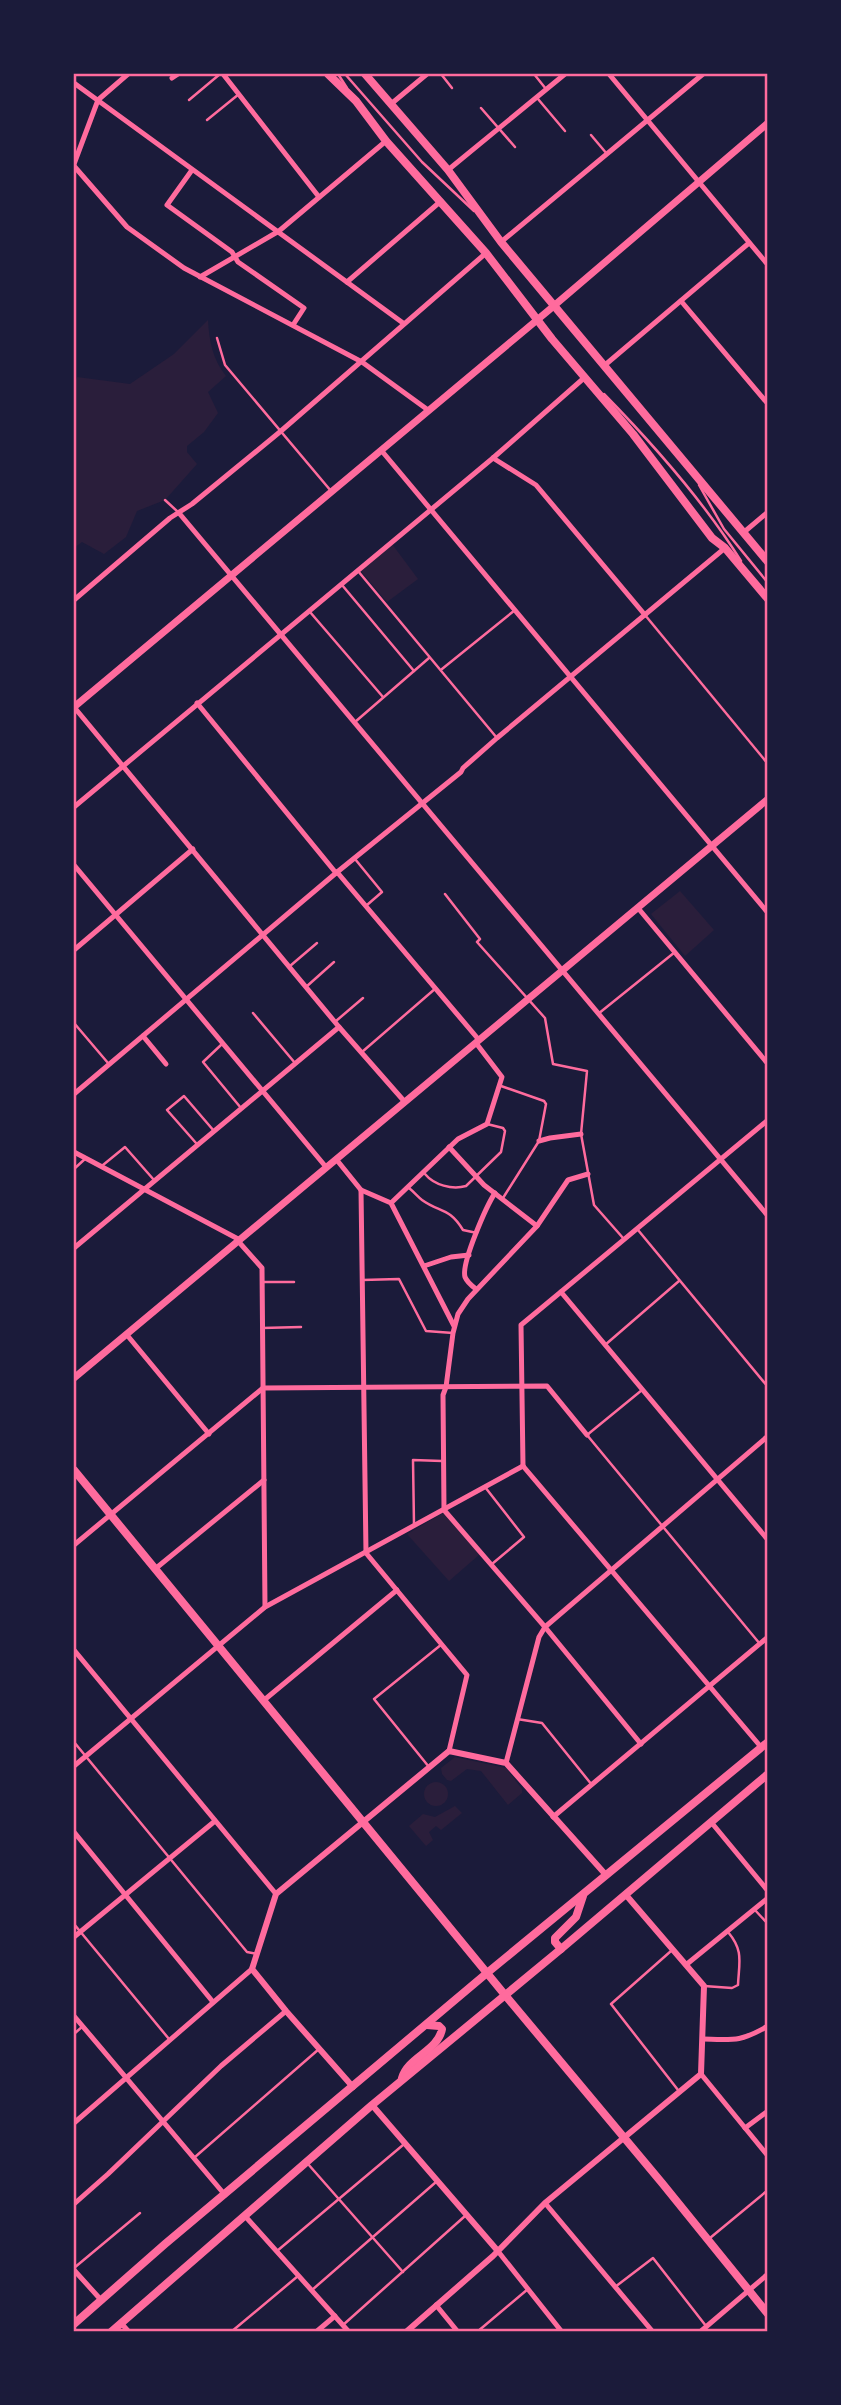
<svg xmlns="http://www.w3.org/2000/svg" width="841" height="2405" font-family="Quicksand,sans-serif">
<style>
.green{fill:#2a1e3b}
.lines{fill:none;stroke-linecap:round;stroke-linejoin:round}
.service{stroke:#ff6b9d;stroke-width:2.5}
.minor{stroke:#ff6b9d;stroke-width:5}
.tertiary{stroke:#ff6b9d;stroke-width:6}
.secondary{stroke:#ff6b9d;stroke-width:7}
.primary{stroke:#ff6b9d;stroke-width:8}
.neatline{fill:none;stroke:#ff6b9d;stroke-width:2.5}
</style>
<rect width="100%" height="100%" fill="#1b1b3a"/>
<g class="green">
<path d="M 208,320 C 209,341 213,360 226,376 L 208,392 L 218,413 L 204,432 L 187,446 L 187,452 L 197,464 L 165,500 L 137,511 L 126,537 L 104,554 L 82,542 L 74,548 L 74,385 L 77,377 L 130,384 L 174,354 Z"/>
<path d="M 392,544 L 418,579 L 387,602 L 360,570 Z"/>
<path d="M 680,891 L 714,930 L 685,956 L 651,914 Z"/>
<path d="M 445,1512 L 480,1554 L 449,1581 L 407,1534 Z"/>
<path d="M 455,1757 L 506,1768 L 522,1789 L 522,1793 L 508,1805 L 481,1771 L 467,1769 L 451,1781 L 447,1780 L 442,1774 L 441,1768 Z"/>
<circle cx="436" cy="1794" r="12"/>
<path d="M 455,1806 L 462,1813 L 441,1830 L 436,1826 L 429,1832 L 433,1840 L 426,1846 L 409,1826 L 423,1814 L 435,1817 Z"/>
</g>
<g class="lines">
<g class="service">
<path d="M 338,74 L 347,88"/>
<path d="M 345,74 L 422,162 L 474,211"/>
<path d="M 441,74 L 452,88"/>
<path d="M 534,74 L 546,89"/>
<path d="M 538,99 L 565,131"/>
<path d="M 189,100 L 220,74"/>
<path d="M 481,108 L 515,147"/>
<path d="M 207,120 L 239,94"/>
<path d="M 591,135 L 607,154"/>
<path d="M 217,338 L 225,365 L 331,491"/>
<path d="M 604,394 C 654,445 703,500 741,561"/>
<path d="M 699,485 L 724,529 L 768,583"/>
<path d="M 165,500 L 178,512"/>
<path d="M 358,571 L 497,738"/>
<path d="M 342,585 L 414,671"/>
<path d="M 310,612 L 383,697"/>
<path d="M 645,615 L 768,764"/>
<path d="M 442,669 L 515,610"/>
<path d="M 355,722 L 429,658"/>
<path d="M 355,859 L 382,892 L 367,905"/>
<path d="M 445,894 L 480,939 L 477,942 L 545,1018 L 553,1064 L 587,1071 L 581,1134 L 594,1205 L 623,1238"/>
<path d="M 290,966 L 317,943"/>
<path d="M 306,987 L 334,962"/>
<path d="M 253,1013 L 295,1063"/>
<path d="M 598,1014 L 675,952"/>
<path d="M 336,1021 L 363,998"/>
<path d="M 74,1023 L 108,1063"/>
<path d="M 221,1045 L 203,1062 L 241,1108"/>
<path d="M 362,1052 L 436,988"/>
<path d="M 501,1086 L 544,1101 L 546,1104 L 539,1141 L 503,1198"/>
<path d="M 196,1143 L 167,1110 L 184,1096 L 214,1131"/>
<path d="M 103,1165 L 125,1147 L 154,1180"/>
<path d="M 74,1169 L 86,1158"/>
<path d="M 425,1174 C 434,1185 452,1190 466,1186 L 501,1152 L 505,1131 L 503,1128 L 487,1124"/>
<path d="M 409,1188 C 414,1192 418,1197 422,1200 C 440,1213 449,1207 463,1230 L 477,1233"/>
<path d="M 638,1230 L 768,1387"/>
<path d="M 362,1280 L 399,1279 L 426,1331 L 453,1333"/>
<path d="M 262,1282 L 294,1282"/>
<path d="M 262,1328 L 301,1327"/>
<path d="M 605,1345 L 679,1281"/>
<path d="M 642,1390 L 587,1435 L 760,1644"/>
<path d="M 485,1487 L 524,1537 L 492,1564"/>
<path d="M 414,1525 L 413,1460 L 442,1461"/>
<path d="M 517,1719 L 542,1723 L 592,1785"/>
<path d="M 74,1742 L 247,1952 L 257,1954"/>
<path d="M 429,1767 L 374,1699 L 442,1644"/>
<path d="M 754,1909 L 768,1924"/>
<path d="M 74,1924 L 169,2039"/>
<path d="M 671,1951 L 611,2004 L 678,2090"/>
<path d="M 704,1986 L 732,1988 L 738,1985 C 739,1962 744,1951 728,1932"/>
<path d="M 74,2034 L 83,2026"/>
<path d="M 195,2157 L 319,2049"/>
<path d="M 308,2164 L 403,2272"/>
<path d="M 710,2238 L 768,2190"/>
<path d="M 277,2251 L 403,2145"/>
<path d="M 74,2268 L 140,2213"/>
<path d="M 615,2287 L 653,2258 L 706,2326"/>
<path d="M 312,2290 L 436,2182"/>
<path d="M 343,2325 L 465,2216"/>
<path d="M 231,2332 L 298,2276"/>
<path d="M 477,2332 L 528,2289"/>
</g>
<g class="minor">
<path d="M 223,74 L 319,197"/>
<path d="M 609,74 L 768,265"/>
<path d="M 172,78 L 178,74"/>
<path d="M 74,83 L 403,323"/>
<path d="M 391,104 L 427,74"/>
<path d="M 74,164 L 98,100 L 128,74"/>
<path d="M 74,166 L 127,227 L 184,268 L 362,362 L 428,410"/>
<path d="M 192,170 L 167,205 L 232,252 L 238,262 L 304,308 L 293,325"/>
<path d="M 448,170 L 565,74"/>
<path d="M 501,242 L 703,74"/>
<path d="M 200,277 L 279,231 L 386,141"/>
<path d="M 347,282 L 441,201"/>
<path d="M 681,301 L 768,404"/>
<path d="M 605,365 L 749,243"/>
<path d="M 381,450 L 768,913"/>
<path d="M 493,458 L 536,485 L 645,615"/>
<path d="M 179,513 L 768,1216"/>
<path d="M 743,533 L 768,512"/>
<path d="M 74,600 L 170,518 L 192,504 L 281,431 L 486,253"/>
<path d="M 197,703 L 336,873"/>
<path d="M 74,707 L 339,1027 L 404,1101"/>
<path d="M 74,807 L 493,458 L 584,378"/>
<path d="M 74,865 L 326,1167"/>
<path d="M 337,872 L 479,1040"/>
<path d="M 638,908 L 768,1064"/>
<path d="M 74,950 L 193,849"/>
<path d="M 143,1036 L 166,1064"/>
<path d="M 74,1094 L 336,873 L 461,772 L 463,768 L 497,738 L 725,548"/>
<path d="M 539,1141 L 550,1138 L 581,1134"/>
<path d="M 449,1147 L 484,1185 L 537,1226"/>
<path d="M 74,1152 L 240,1240"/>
<path d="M 336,1159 L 361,1190 L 366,1553 L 467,1675 L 449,1751"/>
<path d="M 588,1174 L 568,1180 L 537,1226 L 468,1299 L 458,1314 L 453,1333 L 446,1387 L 443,1395 L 444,1510 L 545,1627 L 641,1744"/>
<path d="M 361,1190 L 391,1203 L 454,1326"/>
<path d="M 391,1203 L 458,1139 L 487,1124 L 502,1077 L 476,1043"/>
<path d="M 238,1241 L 262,1268 L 265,1607"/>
<path d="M 74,1248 L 339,1027"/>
<path d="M 424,1266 L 451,1257 L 469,1255"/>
<path d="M 476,1289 C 472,1286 467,1282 465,1277 C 461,1263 487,1205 495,1193"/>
<path d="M 561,1292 L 768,1540"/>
<path d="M 127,1335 L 209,1434"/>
<path d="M 523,1466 L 521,1325 L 768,1120"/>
<path d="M 523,1466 L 761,1747"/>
<path d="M 74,1545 L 263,1388 L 547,1386 L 587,1435"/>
<path d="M 155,1569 L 264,1480"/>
<path d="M 74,1650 L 276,1894"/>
<path d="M 263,1701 L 397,1590"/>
<path d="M 506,1763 L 539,1637 L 545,1627 L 768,1436"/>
<path d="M 74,1766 L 265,1607 L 523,1466"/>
<path d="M 553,1817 L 768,1637"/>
<path d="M 711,1822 L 768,1891"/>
<path d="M 74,1832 L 213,2002"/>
<path d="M 74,1937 L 215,1821"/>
<path d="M 687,1964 L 768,1898"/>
<path d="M 74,2016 L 225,2195"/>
<path d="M 703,2039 C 734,2040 740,2042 768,2026"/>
<path d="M 701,2074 L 768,2156"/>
<path d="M 74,2123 L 252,1969"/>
<path d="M 745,2128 L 768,2111"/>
<path d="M 545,2203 L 653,2332"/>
<path d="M 74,2204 L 108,2174 L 221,2066 L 286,2011"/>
<path d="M 245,2216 L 349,2332"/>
<path d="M 497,2250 L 562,2332"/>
<path d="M 74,2270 L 102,2301"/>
<path d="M 436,2305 L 458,2332"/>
<path d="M 121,2323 L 129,2332"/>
<path d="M 316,2332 L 335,2316"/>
<path d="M 700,2332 L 768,2274"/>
</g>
<g class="tertiary">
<path d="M 353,2087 L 286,2011 L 252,1969 L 276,1894 L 449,1751 L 506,1763 L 606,1875"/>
<path d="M 372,2105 L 497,2250"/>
<path d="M 406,2332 L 493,2256 L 545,2203 L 701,2074 L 704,1986 L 626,1895"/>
</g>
<g class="secondary">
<path d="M 74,707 L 549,310 L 768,123"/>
<path d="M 74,1378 L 768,799"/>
</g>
<g class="primary">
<path d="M 328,74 L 356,101 L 386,141 L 486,253 L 552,339 L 633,434 L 712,538 L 725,548 L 768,599"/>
<path d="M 365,74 L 448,170 L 501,242 L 768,562"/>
<path d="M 74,1470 L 505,1995 L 662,2183 L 768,2314"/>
<path d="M 561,1949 L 555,1942 L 555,1938 L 576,1917 L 583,1896"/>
<path d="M 402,2078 C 408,2057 438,2051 442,2029 L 439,2026 L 427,2025"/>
<path d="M 74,2324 L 165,2244 L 487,1973 L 768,1742"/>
<path d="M 111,2332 L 372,2105 L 561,1949 L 768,1774"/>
</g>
</g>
<rect width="841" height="2405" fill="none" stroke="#1b1b3a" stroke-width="150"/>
<rect x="75" y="75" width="691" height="2255" class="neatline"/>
</svg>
